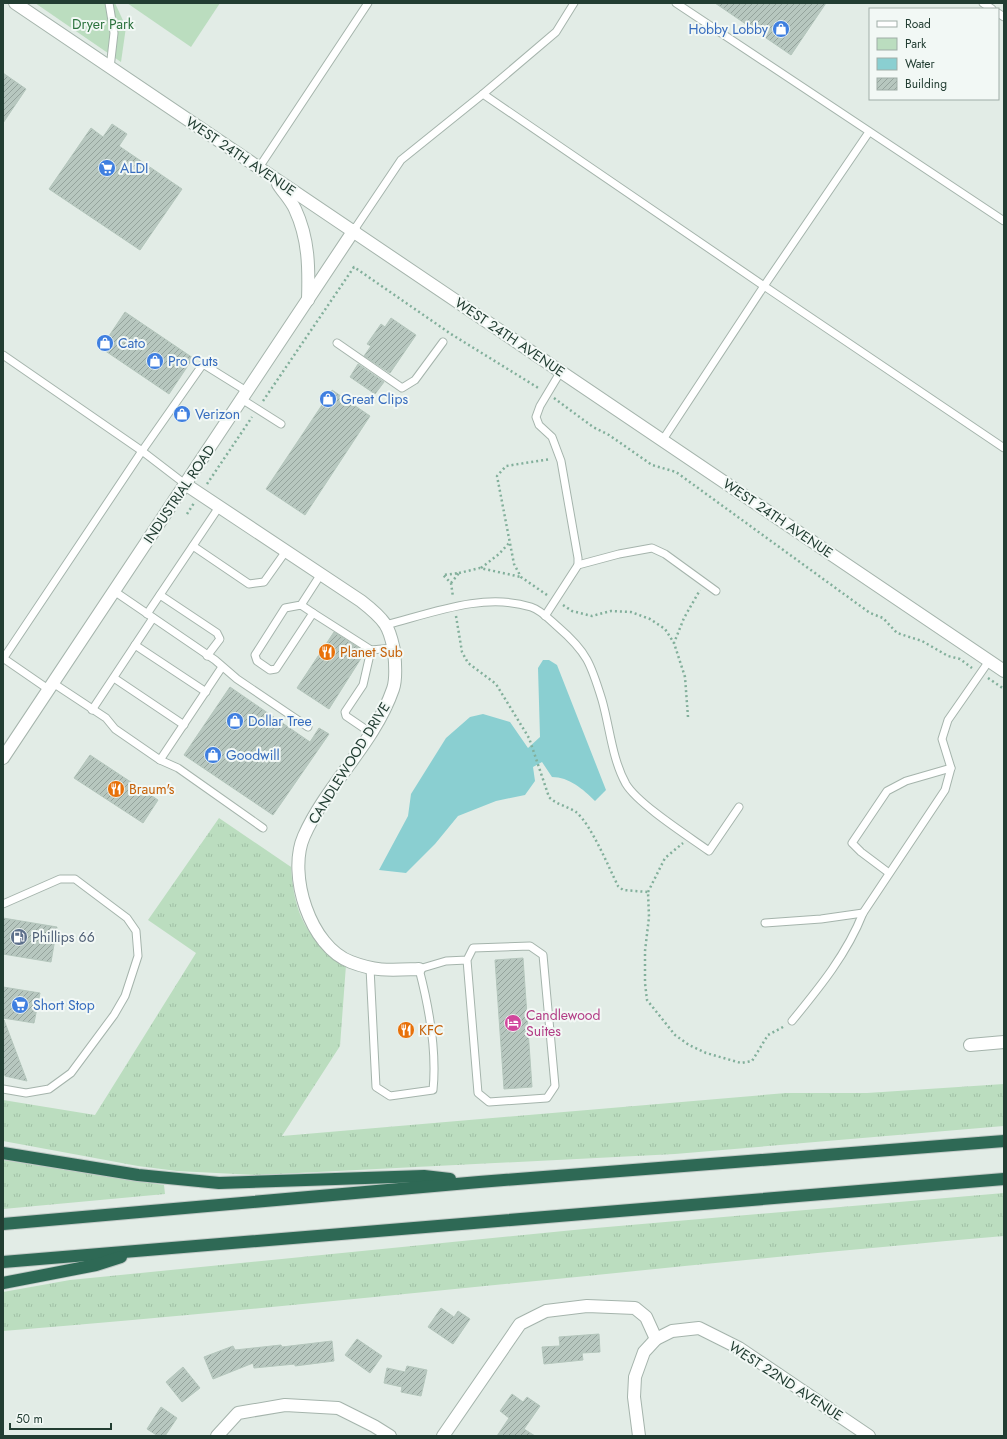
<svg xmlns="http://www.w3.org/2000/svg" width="1007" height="1439" font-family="Jost,sans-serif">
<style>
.grass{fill:url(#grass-tufts)}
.park{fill:#bbddbf}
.water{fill:#8acfd1}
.building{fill:url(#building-hatch);stroke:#b4c6bc}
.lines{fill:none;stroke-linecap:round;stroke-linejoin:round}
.service-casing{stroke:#a5b4ac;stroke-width:9}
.minor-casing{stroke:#a5b4ac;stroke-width:14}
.tertiary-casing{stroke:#a5b4ac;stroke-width:14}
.motorway-casing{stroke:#c1c9c6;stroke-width:14}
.path{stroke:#82af9b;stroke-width:2.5;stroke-dasharray:2 3;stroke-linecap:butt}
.service{stroke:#fff;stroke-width:7}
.minor{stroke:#fff;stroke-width:12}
.tertiary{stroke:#fff;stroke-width:12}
.motorway{stroke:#2e6955;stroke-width:12}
.labels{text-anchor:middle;stroke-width:4;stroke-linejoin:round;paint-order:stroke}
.park-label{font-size:14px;fill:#2c733e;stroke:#f2f8f5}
.shop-label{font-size:14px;fill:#366cbe;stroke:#f2f8f5;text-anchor:start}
.street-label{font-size:14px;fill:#223d32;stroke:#f2f8f5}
.food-label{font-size:14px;fill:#c56008;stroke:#f2f8f5;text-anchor:start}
.service-label{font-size:14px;fill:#4e5e75;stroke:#f2f8f5;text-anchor:start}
.hotel-label{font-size:14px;fill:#b23c85;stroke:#f2f8f5;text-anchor:start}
</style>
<defs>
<pattern id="grass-tufts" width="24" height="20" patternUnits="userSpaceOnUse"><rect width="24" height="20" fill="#bbddbf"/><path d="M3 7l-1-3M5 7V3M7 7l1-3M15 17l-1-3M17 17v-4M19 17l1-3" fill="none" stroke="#a0bfa5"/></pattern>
<pattern id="building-hatch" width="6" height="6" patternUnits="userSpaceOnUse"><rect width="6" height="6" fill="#b7c7bf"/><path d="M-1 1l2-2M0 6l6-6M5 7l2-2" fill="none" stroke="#94a39c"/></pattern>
</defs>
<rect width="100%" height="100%" fill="#e2ece6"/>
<g class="grass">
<path d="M 219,818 L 291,867 C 294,914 306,939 346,965 L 340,1046 L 282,1136 L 786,1093 L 867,1093 L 1004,1084 L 1004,1126 L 675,1154 L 258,1175 L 177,1171 L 138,1166 L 3,1141 L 3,1100 L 95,1115 L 196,953 L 148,920 Z"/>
<path d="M 3,1160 L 164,1185 L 165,1194 L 3,1209 Z"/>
<path d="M 1004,1193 L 1004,1236 C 670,1265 337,1304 3,1331 L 3,1292 L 70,1280 L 584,1229 Z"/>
</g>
<g class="park">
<path d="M 35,3 L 115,3 L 126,27 L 121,62 Z"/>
<path d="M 127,3 L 220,3 L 191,47 Z"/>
</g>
<path class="water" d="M 543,660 L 549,660 L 557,665 L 606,790 L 595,801 C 583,789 569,777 552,777 L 542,762 L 533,767 L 535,781 L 525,795 L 496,801 L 458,816 L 435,844 L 406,873 L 379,870 L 408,816 L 411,794 L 446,738 L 470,717 L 483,714 L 510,722 L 528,748 L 540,737 L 538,668 Z"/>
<g class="building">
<path d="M 715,3 L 826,3 L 791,55 Z"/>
<path d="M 3,73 L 26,89 L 3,123 Z"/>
<path d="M 112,124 L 127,134 L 119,146 L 182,189 L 140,250 L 49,189 L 91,128 L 103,137 Z"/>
<path d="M 125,312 L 193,358 L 169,394 L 101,348 Z"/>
<path d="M 391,318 L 416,335 L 390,373 L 364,356 L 371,346 L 367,344 L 381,324 L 385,327 Z"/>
<path d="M 358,364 L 384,382 L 375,394 L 350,377 Z"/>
<path d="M 332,390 L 370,416 L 305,515 L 266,489 Z"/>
<path d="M 334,632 L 365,652 L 329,709 L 297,688 Z"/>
<path d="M 230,687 L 310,742 L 319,728 L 329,734 L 273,815 L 184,755 Z"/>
<path d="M 90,755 L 158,800 L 143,823 L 74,778 Z"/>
<path d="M 3,918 L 57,927 L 51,962 L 3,954 Z"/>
<path d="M 523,958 L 532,1087 L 504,1089 L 495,960 Z"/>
<path d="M 3,987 L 40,993 L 34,1023 L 3,1018 Z"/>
<path d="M 4,1020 L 27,1081 L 5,1076 L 3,1070 Z"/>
<path d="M 441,1308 L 454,1317 L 458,1311 L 470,1319 L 453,1344 L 428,1327 Z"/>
<path d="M 599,1334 L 600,1352 L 582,1353 L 583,1360 L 544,1364 L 542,1347 L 560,1346 L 559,1337 Z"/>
<path d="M 357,1339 L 382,1356 L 370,1373 L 345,1355 Z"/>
<path d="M 332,1341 L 334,1361 L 295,1366 L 295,1364 L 254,1368 L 253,1363 L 213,1379 L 204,1357 L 233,1346 L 235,1350 L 281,1345 L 282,1347 Z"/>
<path d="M 407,1366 L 427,1370 L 421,1396 L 401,1392 L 402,1387 L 384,1383 L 387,1368 L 405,1372 Z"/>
<path d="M 183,1367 L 200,1388 L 182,1402 L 166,1382 Z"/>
<path d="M 512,1394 L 523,1402 L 527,1397 L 540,1406 L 524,1429 L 535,1436 L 497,1436 L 509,1418 L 500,1411 Z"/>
<path d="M 161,1407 L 177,1418 L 165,1436 L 158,1436 L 147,1429 Z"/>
</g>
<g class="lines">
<g class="service-casing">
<g id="service">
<path d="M 109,3 L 114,33 L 110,68"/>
<path d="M 676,3 L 1004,221"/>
<path d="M 983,3 L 992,9"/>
<path d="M 998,13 L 1004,17"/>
<path d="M 483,94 L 556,32 L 574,3"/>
<path d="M 869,132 L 764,286 L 1004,448"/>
<path d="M 258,169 L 368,3"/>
<path d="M 354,230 L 401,160 L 483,94 L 764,286 L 662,441"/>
<path d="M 337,343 L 402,388 L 415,380 L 443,342"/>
<path d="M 3,355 L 142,451 L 185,484"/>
<path d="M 561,371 L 540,406 L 536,417 L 539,425 L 552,437 L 561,461 L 578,558 L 578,565"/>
<path d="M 243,400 L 281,424"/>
<path d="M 193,546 L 249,584 L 264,582 L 286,551"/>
<path d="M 114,591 L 215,660 L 237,679 L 308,727"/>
<path d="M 160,595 L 217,633 L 220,639 L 207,656"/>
<path d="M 301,605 L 313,613 L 276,669 L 270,670 L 257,661 L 255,655 L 285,608 L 301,605 L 321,574"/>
<path d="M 313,613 L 371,650 L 393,648"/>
<path d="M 147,614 L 219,507"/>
<path d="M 545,616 L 578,565 L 619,554 L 652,548 L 665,554 L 716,591"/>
<path d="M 386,625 C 432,613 484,592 531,607 C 541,610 550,620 558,627 C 587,652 591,664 602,700 C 610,728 612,759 626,784 C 638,804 688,836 709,851 L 739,807"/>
<path d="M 135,645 L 206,692"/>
<path d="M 371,650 L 363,685 L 345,712 L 346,716 L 371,733"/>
<path d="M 3,658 L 48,689"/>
<path d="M 3,659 L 142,451 L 203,364 L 248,392"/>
<path d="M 114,678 L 184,725"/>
<path d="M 53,683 L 106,718 L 115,729 L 160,760 L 178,768 L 263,828"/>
<path d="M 92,710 L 153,618"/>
<path d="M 160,760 L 222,667"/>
<path d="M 889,873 L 861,852 L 852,843 L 887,791 L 906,781 L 951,768"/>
<path d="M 3,904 L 60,879 L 75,879 L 127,918 L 136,931 L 138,956 L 125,996 L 114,1015 L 71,1073 L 49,1089 L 26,1093 L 3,1089"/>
<path d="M 765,923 L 821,919 L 863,913"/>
<path d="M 370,968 L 376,1087 L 390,1096 L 433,1090 C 437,1051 429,1007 419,969 L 446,961 L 467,960 L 478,1093 L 489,1102 L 547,1098 L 555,1086 L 543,955 L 530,946 L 473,948 L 467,960"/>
<path d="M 792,1021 C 819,988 847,954 863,913 L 945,790 L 951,768 L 942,739 L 948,720 L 989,661"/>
</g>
</g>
<g class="minor-casing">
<g id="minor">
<path d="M 185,484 L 361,601 C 370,608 379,615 385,624 C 390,631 392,641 394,650 C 395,661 397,678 393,689 C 374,744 327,784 304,836 C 287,874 310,947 351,962 C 377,972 392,970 419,969"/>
<path d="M 970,1045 L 1004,1042"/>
<path d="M 217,1436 L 238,1413 L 285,1405 L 338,1408 L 374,1426 L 390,1436"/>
<path d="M 443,1436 L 520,1324 L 546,1311 L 587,1306 L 635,1308 L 646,1317 L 656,1339"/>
<path d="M 639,1436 L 634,1397 L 635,1377 L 644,1352 L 656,1339 L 672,1331 L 699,1328 L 739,1348 L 869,1436"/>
</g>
</g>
<g class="tertiary-casing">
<g id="tertiary">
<path d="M 15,3 L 1004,671"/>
<path d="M 278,184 C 283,192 291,200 295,209 C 309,239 309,268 308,300"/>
<path d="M 3,758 L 354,230"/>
</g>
</g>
<g class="motorway-casing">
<g id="motorway">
<path d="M 3,1153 L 138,1175 L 219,1183 L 424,1176 L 450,1179"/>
<path d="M 3,1224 L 479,1182 L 1004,1141"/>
<path d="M 3,1262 L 1004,1179"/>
<path d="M 3,1283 L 96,1265 L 121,1257"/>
</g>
</g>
<g class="path">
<path d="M 554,398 L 593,427 L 609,435 L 652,465 L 676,472 L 870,613 L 883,618 L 897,633 L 922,641 L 948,656 L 960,659 L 972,668"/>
<path d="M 263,401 L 354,267 L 451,334 L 540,389"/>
<path d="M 207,484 L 252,417"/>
<path d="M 187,514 L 194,503"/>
<path d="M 481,568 L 499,554 L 510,542"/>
<path d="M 459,573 L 480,568 L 521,577"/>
<path d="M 451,583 L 459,573 L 443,575 L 451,583 L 453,597"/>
<path d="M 547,595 L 521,577 L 514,564 L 497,476 L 506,466 L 551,459"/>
<path d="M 563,605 L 572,611 L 592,616 L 611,611 L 631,612 L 650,619 L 665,629 L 674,643"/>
<path d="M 456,616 L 462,652 L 468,663 L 496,684 L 529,738 L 549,797 C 557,805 567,806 576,812 C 591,824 609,868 618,886 L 623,890 L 648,892 L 649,917 L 645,951 L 645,983 L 647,1000 L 675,1035 L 689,1045 L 706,1053 L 741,1063 L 752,1061 L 768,1035 L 785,1026"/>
<path d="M 988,678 L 1004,689"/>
<path d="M 688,717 L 685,677 L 674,643 L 684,618 L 700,590"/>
<path d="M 648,892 L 665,858 L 683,843"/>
</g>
<use href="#service" class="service"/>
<use href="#minor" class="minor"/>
<use href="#tertiary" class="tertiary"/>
<use href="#motorway" class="motorway"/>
</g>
<defs>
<g id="shop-disc" transform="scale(0.9)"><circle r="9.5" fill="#3f7fe0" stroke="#f2f8f5"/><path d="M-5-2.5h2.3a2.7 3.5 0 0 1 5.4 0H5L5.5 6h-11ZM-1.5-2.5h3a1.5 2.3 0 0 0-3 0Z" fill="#fff"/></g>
<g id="supermarket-disc" transform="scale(0.9)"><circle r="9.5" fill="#3f7fe0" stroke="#f2f8f5"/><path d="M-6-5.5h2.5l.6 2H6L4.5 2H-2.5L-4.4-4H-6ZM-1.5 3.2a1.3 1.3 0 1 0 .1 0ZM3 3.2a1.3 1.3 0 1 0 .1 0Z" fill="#fff"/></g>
<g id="restaurant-disc" transform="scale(0.9)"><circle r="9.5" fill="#e8710a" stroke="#f2f8f5"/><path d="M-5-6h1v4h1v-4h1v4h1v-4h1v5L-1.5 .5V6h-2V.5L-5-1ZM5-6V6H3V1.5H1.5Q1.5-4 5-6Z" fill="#fff"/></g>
<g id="fuel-disc" transform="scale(0.9)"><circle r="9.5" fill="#5c6f8a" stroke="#f2f8f5"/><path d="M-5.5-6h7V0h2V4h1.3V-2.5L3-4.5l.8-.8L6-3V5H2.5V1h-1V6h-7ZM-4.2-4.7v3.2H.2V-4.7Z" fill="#fff"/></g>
<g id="hotel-disc" transform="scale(0.9)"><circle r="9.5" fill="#d1479c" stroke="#f2f8f5"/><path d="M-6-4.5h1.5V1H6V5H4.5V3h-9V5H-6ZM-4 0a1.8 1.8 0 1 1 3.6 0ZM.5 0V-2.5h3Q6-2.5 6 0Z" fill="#fff"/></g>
</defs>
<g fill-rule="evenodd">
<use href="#shop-disc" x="781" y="29"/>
<use href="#supermarket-disc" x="107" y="168"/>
<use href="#shop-disc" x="105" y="343"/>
<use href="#shop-disc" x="155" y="361"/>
<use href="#shop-disc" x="328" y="399"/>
<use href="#shop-disc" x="182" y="414"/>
<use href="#restaurant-disc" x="327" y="652"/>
<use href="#shop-disc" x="235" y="721"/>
<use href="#shop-disc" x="213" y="755"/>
<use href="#restaurant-disc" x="116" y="789"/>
<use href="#fuel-disc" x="19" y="937"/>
<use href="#supermarket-disc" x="20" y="1005"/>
<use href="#hotel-disc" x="513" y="1023"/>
<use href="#restaurant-disc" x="406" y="1030"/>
</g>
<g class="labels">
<g class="park-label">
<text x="103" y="29">Dryer Park</text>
</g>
<g class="shop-label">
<text x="768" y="34" text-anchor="end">Hobby Lobby</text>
<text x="120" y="173">ALDI</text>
<text x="118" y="348">Cato</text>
<text x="168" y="366">Pro Cuts</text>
<text x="341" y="404">Great Clips</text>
<text x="195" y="419">Verizon</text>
<text x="248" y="726">Dollar Tree</text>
<text x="226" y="760">Goodwill</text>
<text x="33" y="1010">Short Stop</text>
</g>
<g class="street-label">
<text transform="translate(241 156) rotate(34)" y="5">WEST 24TH AVENUE</text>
<text transform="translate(510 337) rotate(34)" y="5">WEST 24TH AVENUE</text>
<text transform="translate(179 494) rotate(-56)" y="5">INDUSTRIAL ROAD</text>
<text transform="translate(778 518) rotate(34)" y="5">WEST 24TH AVENUE</text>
<text transform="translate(349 763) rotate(-58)" y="5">CANDLEWOOD DRIVE</text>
<text transform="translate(786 1381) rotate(33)" y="5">WEST 22ND AVENUE</text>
</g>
<g class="food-label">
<text x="340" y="657">Planet Sub</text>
<text x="129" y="794">Braum's</text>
<text x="419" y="1035">KFC</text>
</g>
<g class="service-label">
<text x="32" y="942">Phillips 66</text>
</g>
<g class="hotel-label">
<text x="526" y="1020">Candlewood<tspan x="526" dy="16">Suites</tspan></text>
</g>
</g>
<rect width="1007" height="1439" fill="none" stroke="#223d32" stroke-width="8"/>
<rect x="869" y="8" width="130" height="92" fill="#f2f8f5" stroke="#9fada7"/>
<rect x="877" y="21" width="20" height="6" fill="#ffffff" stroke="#9fada7"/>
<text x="905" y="28" font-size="12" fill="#223d32">Road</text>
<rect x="877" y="38" width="20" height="12" fill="#bbddbf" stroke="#9fada7"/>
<text x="905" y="48" font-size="12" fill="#223d32">Park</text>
<rect x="877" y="58" width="20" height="12" fill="#8acfd1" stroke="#9fada7"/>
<text x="905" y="68" font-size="12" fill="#223d32">Water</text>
<rect x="877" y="78" width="20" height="12" fill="url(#building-hatch)" stroke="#9fada7"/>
<text x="905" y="88" font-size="12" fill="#223d32">Building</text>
<path d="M10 1423v6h101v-6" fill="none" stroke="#223d32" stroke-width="2"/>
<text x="16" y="1423" font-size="12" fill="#223d32" stroke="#f2f8f5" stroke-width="3" paint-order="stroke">50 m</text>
</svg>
